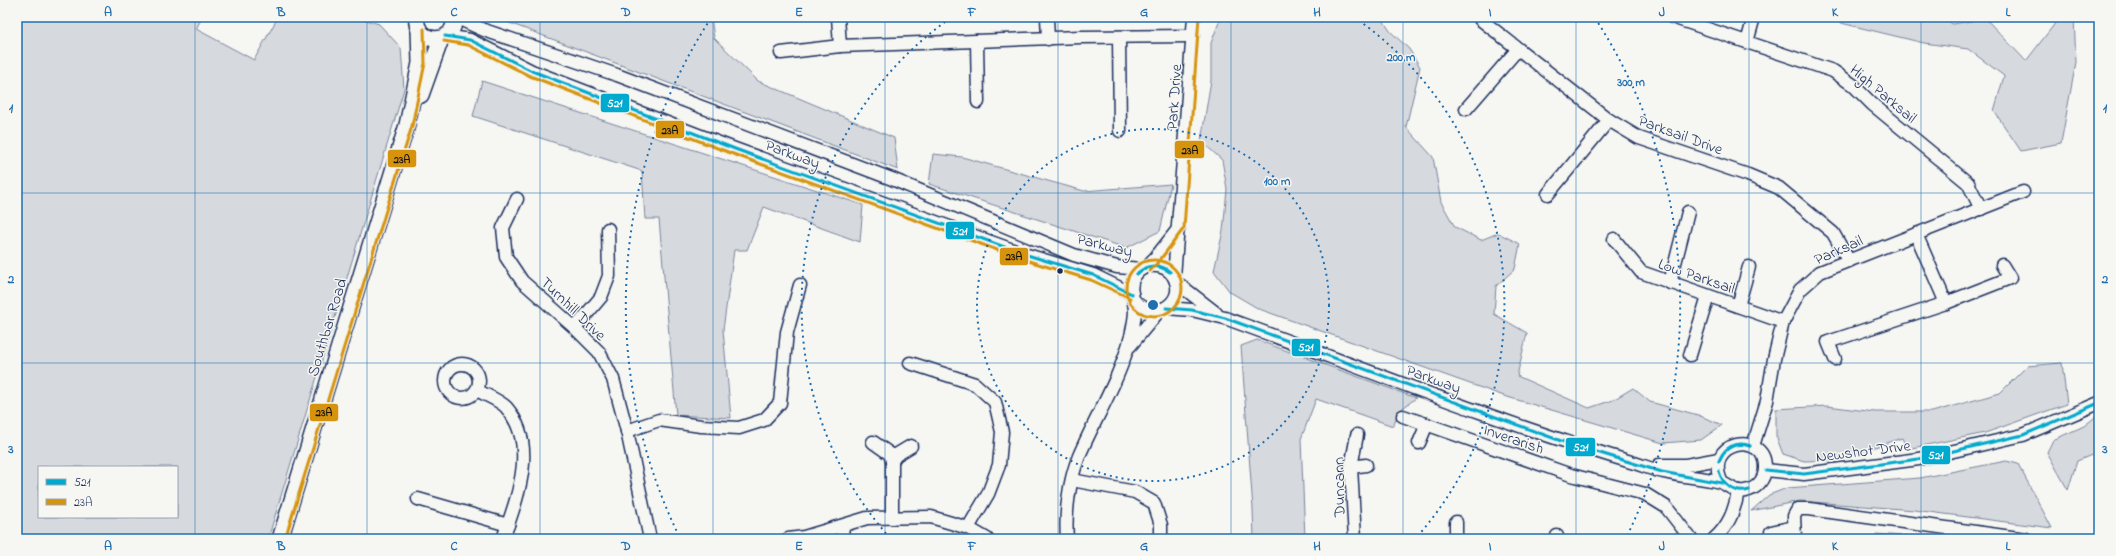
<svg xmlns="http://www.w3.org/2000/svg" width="2116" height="556" font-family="'Indie Flower',sans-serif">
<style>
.green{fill:#d6d9dd;stroke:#78849e;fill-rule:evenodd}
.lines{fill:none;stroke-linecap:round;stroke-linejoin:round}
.minor-casing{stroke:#1b2f5e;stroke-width:15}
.major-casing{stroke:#1b2f5e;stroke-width:18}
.minor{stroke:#f6f6f2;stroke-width:12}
.major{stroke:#f6f6f2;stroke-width:15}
.bus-1-casing{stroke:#f6f6f2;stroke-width:6}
.bus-2-casing{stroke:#f6f6f2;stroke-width:6}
.bus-1{stroke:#00a9ce;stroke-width:3}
.bus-2{stroke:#d6940e;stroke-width:3}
.grid{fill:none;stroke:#1f6fb2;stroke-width:1;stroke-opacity:0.55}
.ring{fill:none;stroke:#1f6fb2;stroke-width:2;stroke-dasharray:2 4}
.bus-dot{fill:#1b2f5e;stroke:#f6f6f2;stroke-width:1.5}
.labels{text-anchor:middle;stroke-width:3;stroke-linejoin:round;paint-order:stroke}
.street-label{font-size:16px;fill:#1b2f5e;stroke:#f6f6f2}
.centre{fill:#1f6fb2;stroke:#f6f6f2;stroke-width:2}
.ring-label{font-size:12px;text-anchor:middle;font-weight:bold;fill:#1f6fb2;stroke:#f6f6f2;stroke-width:3;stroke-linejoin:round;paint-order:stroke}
.line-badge{stroke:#f6f6f2;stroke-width:1.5}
.badge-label{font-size:11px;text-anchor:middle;font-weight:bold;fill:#fff}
.pale-badge-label{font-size:11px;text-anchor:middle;font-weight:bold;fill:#111}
.neatline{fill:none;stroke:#1f6fb2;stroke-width:1.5}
.grid-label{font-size:13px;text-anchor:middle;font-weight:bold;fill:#1f6fb2}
</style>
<rect width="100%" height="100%" fill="#f6f6f2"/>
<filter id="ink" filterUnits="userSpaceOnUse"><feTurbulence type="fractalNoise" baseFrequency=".025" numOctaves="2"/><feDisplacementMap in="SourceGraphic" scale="8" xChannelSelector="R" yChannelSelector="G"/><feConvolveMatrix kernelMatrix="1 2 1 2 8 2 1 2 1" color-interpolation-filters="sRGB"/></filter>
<g filter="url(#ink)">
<g class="green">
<path d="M 17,17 L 202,17 L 196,29 L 254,60 L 278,17 L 357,17 L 379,24 L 401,48 L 404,89 L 268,539 L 17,539 ZM 39,467 L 177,467 L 177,517 L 39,517 Z"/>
<path d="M 505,17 L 711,17 L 714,38 L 758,81 L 894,138 L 898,170 L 507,22 Z"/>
<path d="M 1221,17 L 1381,17 L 1390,31 L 1409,49 L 1420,67 L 1406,127 L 1433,157 L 1441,202 L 1455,227 L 1481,240 L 1498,233 L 1520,244 L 1515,269 L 1496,286 L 1494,314 L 1527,333 L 1517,376 L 1589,408 L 1613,400 L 1633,388 L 1650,402 L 1698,415 L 1722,425 L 1701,440 L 1663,443 L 1504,396 L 1259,309 L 1230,292 L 1214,271 L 1223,231 L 1227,189 L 1222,160 L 1201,141 L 1211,80 L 1211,43 Z"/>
<path d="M 1833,17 L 1943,17 L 1952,24 L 1986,19 L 2026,61 L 2060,17 L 2074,17 L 2076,62 L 2061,143 L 2021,151 L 1994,111 L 2004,76 L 1968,49 L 1924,43 L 1841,23 Z"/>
<path d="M 482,81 L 863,205 L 860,242 L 764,207 L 747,250 L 734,250 L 723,330 L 731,418 L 676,415 L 659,219 L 645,219 L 642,171 L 473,116 Z"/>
<path d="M 933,154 L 962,157 L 1084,191 L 1171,184 L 1160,231 L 1126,248 L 929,184 Z"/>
<path d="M 1257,340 L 1416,398 L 1399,411 L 1393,426 L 1316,399 L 1301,439 L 1305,539 L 1254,539 L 1253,509 L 1241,346 Z"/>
<path d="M 2062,363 L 2067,404 L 1985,433 L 1907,449 L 1902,438 L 1836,460 L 1804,461 L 1783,454 L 1776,436 L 1776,409 L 1827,406 L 1875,412 L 1932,412 L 2000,393 L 2027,366 Z"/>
<path d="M 2099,414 L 2099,452 L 2077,461 L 2068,490 L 2047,452 L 2053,440 L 2084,426 Z"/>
<path d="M 2006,461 L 2018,464 L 2052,528 L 1914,510 L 1800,501 L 1751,511 L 1769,495 L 1787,488 L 1920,478 Z"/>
<path d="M 1876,534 L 1945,539 L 1876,539 Z"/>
</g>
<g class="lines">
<g class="minor-casing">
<g id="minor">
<path d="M 455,17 L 484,30 L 617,75 L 892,179 L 1074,255 L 1117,267 L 1142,269"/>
<path d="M 838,17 L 840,46"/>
<path d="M 1047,17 L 1048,39"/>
<path d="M 1672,17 L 1833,71 L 1853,85 L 1872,104 L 1968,183 L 1981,209"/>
<path d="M 1480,19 L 1609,120 L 1639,138 L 1748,175 L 1779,188 L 1833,233 L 1849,261"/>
<path d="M 445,36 L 470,40 L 532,71 L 735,149 L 1024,254 L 1093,275 L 1132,294"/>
<path d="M 1119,37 L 1120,131"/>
<path d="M 977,41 L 978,102"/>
<path d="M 1747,42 L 1754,17"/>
<path d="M 781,53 L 840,46 L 1081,37 L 1193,36"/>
<path d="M 1466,109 L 1518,49"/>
<path d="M 1548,194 L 1609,120"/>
<path d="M 517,199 L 503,228 L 506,257 L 522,281 L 575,328 L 599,352 L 613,379 L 627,431 L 650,539"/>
<path d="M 1916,234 L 1946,303"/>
<path d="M 1614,239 L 1641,272 L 1783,322"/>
<path d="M 1146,267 L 1156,257 L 1179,228"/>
<path d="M 1174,277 L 1194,17"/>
<path d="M 1176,282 L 1216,313"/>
<path d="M 1670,283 L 1688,212"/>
<path d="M 1738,306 L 1749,267"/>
<path d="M 1166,308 L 1192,310 L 1225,318 C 1360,367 1494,421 1631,462 C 1642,465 1653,470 1664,472 C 1682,477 1702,477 1720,482 C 1729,485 1734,493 1745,491 C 1757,489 1765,479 1765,468 C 1766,429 1701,441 1722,483"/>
<path d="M 575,328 L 601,297 L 609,276 L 608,229"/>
<path d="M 1130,346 L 1159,311"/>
<path d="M 1690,355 L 1708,296"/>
<path d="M 1835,359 L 1828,342 L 1946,303 L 2010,278 L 2002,265"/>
<path d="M 910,363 L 975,384 L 995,402 L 1002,432 L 999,465 L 988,494 L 968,528"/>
<circle cx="462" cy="381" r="17"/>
<path d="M 477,390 C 485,395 499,400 506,407 C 539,445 517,498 503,539"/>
<path d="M 1403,416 L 1571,475 L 1645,494 L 1666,507 L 1691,539"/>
<path d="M 627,431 L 659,420 L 701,426 L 739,428 L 764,420 L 780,403 L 787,332 L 800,285"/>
<path d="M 873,442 L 890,454 L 892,461 L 892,518"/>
<path d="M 1419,443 L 1427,424"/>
<path d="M 1753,446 L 1767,401 L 1774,359 L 1783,322 L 1800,290 L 1820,272 L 2023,192"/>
<path d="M 892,461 L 896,455 L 911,446"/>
<path d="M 1659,465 L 1686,465 L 1719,459"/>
<path d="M 1351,467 L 1366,465"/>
<path d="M 1766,470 L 1804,474 L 1919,459 L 2023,435 L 2099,403"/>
<path d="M 1072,480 L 1135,492 L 1154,503 L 1161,525 L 1161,539"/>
<path d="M 418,499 L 508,525"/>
<path d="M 1456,522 L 1456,539"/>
<path d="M 842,526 L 843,539"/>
<path d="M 1771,532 L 1794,527"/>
<path d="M 1557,536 L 1557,539"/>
<path d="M 788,539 L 804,537 L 867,518 L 931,517 L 968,528 L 987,539"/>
<path d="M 1067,539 C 1065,512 1069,481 1079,456 C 1096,416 1120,379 1131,336 C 1133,327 1135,319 1135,310 C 1134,298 1128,288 1134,277 C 1142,262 1165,262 1174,277 C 1188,302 1153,325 1133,299"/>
<path d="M 1355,539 L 1351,467 L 1357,435"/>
<path d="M 1714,539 C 1729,526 1735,510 1738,491"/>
<path d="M 1795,539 L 1794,516 L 1798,509 L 1809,509 L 2026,539"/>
</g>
</g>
<g class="major-casing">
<g id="major">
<path d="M 417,17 C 413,45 457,47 454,17"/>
<path d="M 421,95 L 441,39"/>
<path d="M 280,539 L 407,125 L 420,63 L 419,29"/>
</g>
</g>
<use href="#minor" class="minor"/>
<use href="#major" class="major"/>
<g class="bus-1-casing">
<g id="bus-1">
<path d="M 445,36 L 470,40 L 532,71 L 735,149 L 1024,254 L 1093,275 L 1132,294"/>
<path d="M 1137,274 C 1147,264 1160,263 1170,272"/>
<path d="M 1137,274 C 1147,264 1159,265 1170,272"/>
<path d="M 1166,308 L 1192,310 L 1225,318 L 1564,442 L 1662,472 L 1722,483"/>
<path d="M 1719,461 C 1724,448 1736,440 1750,446"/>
<path d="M 1719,461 C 1725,447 1736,442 1750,446"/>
<path d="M 1766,470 L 1804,474 L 1919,459 L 2023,435 L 2099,403"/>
<path d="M 1719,471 C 1722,484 1735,495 1749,490"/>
</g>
</g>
<g class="bus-2-casing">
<g id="bus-2">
<path d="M 444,41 L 468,45 L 530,76 L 733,154 L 1022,259 L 1091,280 L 1130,298"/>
<circle cx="1154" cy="288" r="28"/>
<path d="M 1150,271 L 1160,260 L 1184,228 L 1199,17"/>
<path d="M 285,539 L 412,126 L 425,63 L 424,29"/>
</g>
</g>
<use href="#bus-1" class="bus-1"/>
<use href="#bus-2" class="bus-2"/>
</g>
</g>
<path class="grid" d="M 195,17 L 195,539M 367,17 L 367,539M 540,17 L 540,539M 713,17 L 713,539M 885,17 L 885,539M 1058,17 L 1058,539M 1231,17 L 1231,539M 1403,17 L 1403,539M 1576,17 L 1576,539M 1749,17 L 1749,539M 1921,17 L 1921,539M 17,193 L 2099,193M 17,363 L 2099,363"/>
<g class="ring">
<circle cx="1153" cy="305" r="176"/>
<path d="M890 538A351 351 0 0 1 952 17M1354 17A351 351 0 0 1 1416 538"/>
<path d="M679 536A527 527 0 0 1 711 18M1595 18A527 527 0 0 1 1627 536"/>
</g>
<circle class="bus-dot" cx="1060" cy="271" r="3.5"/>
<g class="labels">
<g class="street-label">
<text transform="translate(1884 93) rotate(40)" y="6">High Parksail</text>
<text transform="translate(1173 97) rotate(-86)" y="6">Park Drive</text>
<text transform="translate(1681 134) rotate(20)" y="6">Parksail Drive</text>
<text transform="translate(793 153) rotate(20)" y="6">Parkway</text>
<text transform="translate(1105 244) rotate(14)" y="6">Parkway</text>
<text transform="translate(1838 249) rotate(-24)" y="6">Parksail</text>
<text transform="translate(1697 275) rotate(19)" y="6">Low Parksail</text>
<text transform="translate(574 308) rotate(44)" y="6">Turnhill Drive</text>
<text transform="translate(326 327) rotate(-73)" y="6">Southbar Road</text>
<text transform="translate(1434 378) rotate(20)" y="6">Parkway</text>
<text transform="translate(1514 438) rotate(19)" y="6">Inverarish</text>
<text transform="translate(1863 450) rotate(-7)" y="6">Newshot Drive</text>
<text transform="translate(1338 487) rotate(-91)" y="6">Duncann</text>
</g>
</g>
<circle cx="1153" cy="305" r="6" class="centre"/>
<g class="ring-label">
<text x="1401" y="61">200 m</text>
<text x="1631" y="86">300 m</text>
<text x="1277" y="185">100 m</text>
</g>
<g class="line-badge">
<rect x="600" y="93" width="30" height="20" rx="4" fill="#00a9ce"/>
<rect x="655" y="120" width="30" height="19" rx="4" fill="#d6940e"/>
<rect x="1174" y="140" width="31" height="19" rx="4" fill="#d6940e"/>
<rect x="387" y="149" width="30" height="19" rx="4" fill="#d6940e"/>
<rect x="945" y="221" width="30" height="19" rx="4" fill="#00a9ce"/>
<rect x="999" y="247" width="30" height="19" rx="4" fill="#d6940e"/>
<rect x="1291" y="338" width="30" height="19" rx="4" fill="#00a9ce"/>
<rect x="309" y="403" width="30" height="19" rx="4" fill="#d6940e"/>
<rect x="1565" y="437" width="31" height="20" rx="4" fill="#00a9ce"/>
<rect x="1921" y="445" width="30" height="20" rx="4" fill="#00a9ce"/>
</g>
<g class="badge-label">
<text x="615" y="107">521</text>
<text x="960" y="235">521</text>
<text x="1306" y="351">521</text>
<text x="1581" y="451">521</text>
<text x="1936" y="459">521</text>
</g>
<g class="pale-badge-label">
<text x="670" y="134">23A</text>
<text x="1190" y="154">23A</text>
<text x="402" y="163">23A</text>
<text x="1014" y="260">23A</text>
<text x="324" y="416">23A</text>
</g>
<rect width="2116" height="556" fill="none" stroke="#f6f6f2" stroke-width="44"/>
<rect x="38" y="466" width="140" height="52" fill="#f6f6f2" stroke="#9ea6b7"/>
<rect x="46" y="479" width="20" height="6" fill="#00a9ce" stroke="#9ea6b7"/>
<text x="74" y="486" font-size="12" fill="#1b2f5e">521</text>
<rect x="46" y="499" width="20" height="6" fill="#d6940e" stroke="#9ea6b7"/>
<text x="74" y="506" font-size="12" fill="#1b2f5e">23A</text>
<rect x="22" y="22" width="2072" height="512" class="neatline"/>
<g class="grid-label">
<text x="108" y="16">A</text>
<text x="281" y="16">B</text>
<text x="454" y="16">C</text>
<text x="626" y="16">D</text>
<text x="799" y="16">E</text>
<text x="972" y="16">F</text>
<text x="1144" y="16">G</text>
<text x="1317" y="16">H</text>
<text x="1490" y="16">I</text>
<text x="1662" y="16">J</text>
<text x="1835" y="16">K</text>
<text x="2008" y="16">L</text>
<text x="11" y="112">1</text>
<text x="2105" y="112">1</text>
<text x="11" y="283">2</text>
<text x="2105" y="283">2</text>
<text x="11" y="453">3</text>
<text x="2105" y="453">3</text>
<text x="108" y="550">A</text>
<text x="281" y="550">B</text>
<text x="454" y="550">C</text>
<text x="626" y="550">D</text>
<text x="799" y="550">E</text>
<text x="972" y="550">F</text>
<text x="1144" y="550">G</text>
<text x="1317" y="550">H</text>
<text x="1490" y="550">I</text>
<text x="1662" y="550">J</text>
<text x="1835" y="550">K</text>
<text x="2008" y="550">L</text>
</g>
</svg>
